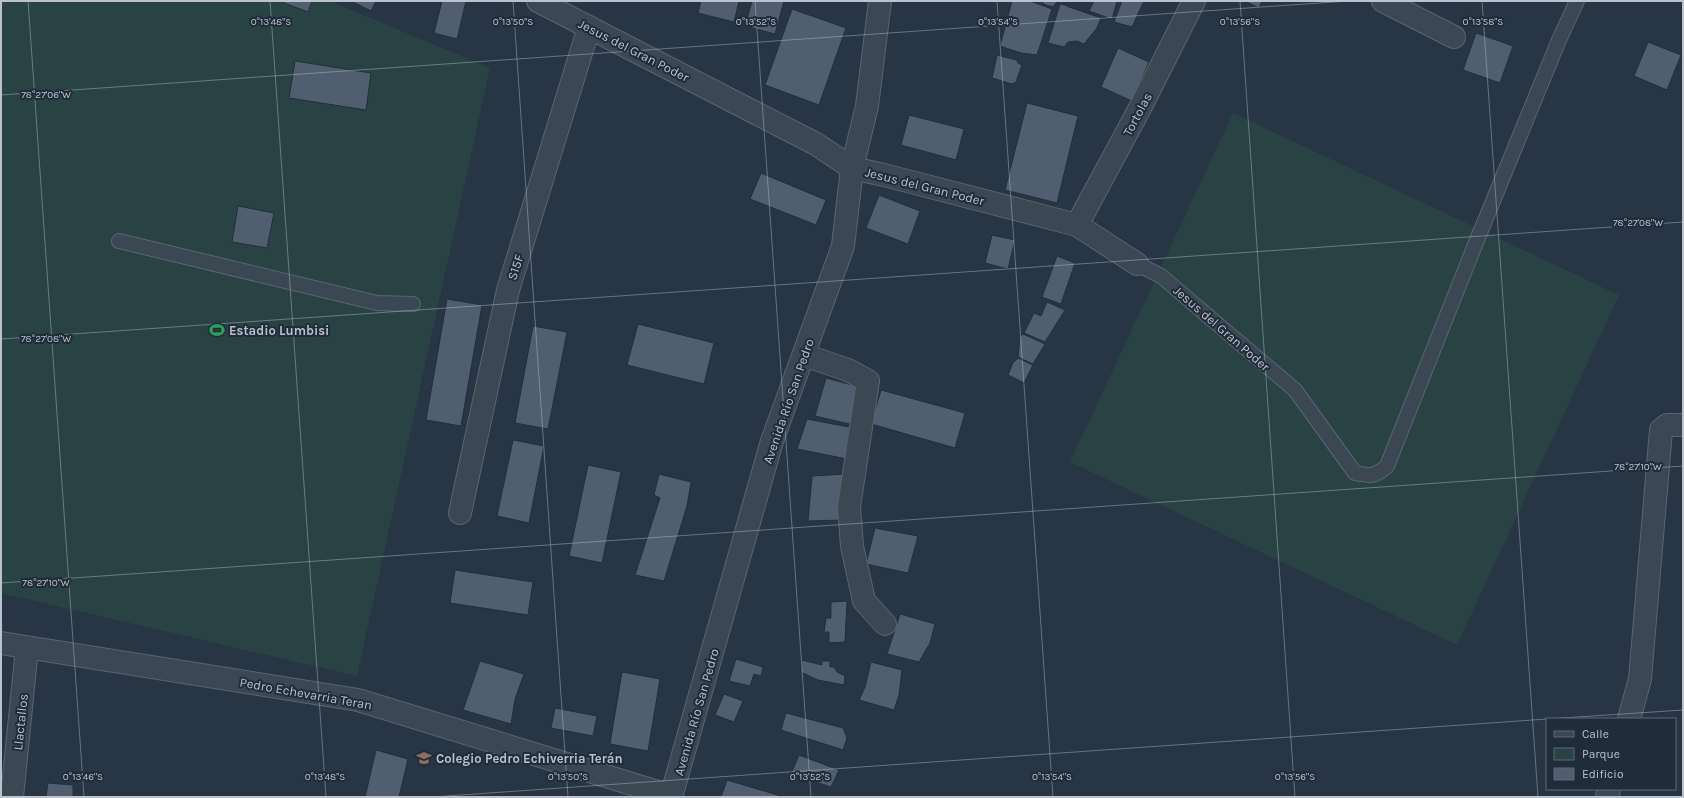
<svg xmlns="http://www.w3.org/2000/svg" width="1684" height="798" font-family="Karla,sans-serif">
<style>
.green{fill:#294345}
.building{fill:#505e6f;stroke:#222e3b}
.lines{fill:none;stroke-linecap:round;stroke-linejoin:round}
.service-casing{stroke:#5a6571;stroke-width:16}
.minor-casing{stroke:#5a6571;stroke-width:24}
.service{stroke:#3b4753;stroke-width:14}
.minor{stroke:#3b4753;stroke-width:22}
.ticks{fill:none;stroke:#b9c2cd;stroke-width:1;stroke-opacity:0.45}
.labels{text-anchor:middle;stroke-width:4;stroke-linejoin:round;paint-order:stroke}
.street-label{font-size:13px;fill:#b9c2cd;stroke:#202c39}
.poi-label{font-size:13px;font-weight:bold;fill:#b9c2cd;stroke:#202c39;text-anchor:start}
.ticks-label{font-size:10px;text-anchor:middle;fill:#b9c2cd;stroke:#202c39;stroke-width:4;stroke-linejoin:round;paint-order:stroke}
</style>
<rect width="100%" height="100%" fill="#273544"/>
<g class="green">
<path d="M 1,1 L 330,1 L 490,68 L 357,676 L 1,593 Z"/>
<path d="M 1233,113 L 1619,295 L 1457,645 L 1070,462 Z"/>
</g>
<g class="building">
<path d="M 279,1 L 312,1 L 308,12 Z"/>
<path d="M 351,1 L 376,1 L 371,11 Z"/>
<path d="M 442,1 L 466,1 L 457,39 L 434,33 Z"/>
<path d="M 701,1 L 739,1 L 734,22 L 698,13 Z"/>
<path d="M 752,1 L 784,1 L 775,34 L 745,26 Z"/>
<path d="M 1012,1 L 1030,1 L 1052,9 L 1037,55 L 1021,53 L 1000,46 Z"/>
<path d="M 1043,1 L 1060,1 L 1056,3 L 1053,7 L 1043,4 Z"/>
<path d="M 1094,1 L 1117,1 L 1112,19 L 1089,11 Z"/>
<path d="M 1122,1 L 1144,1 L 1132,27 L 1114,22 Z"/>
<path d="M 1245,1 L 1262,1 L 1259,8 Z"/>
<path d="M 1060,4 L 1065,5 L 1069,7 L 1101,18 L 1097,28 L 1084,44 L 1077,41 L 1068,42 L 1064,47 L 1048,43 Z"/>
<path d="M 792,9 L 846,28 L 819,105 L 765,85 Z"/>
<path d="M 1476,33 L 1513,46 L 1500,83 L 1463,70 Z"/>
<path d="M 1648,42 L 1681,55 L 1667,90 L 1634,76 Z"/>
<path d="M 1118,48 L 1149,62 L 1132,101 L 1101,87 Z"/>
<path d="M 997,55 L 1017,60 L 1018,63 L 1022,65 L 1016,82 L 1012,84 L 992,78 Z"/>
<path d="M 295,61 L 371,73 L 366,110 L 289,98 Z"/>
<path d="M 1027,103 L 1078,116 L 1057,203 L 1005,190 Z"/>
<path d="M 909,115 L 964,129 L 956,160 L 901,145 Z"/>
<path d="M 761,173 L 826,200 L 816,225 L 750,199 Z"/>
<path d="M 879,195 L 920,211 L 908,244 L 866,228 Z"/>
<path d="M 238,206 L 274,213 L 267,248 L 232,242 Z"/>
<path d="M 992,235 L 1015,240 L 1008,269 L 985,263 Z"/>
<path d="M 1057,256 L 1075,263 L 1061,304 L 1042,297 Z"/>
<path d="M 447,299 L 482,305 L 461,426 L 426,420 Z"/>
<path d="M 1047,302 L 1065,310 L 1045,342 L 1024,333 L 1034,313 L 1041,316 Z"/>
<path d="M 638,324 L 714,343 L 704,384 L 627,365 Z"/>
<path d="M 533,326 L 567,332 L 548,429 L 515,423 Z"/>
<path d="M 1023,334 L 1045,344 L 1033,364 L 1018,357 L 1020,337 Z"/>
<path d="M 1018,358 L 1033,365 L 1024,383 L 1008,375 L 1013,363 Z"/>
<path d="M 826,378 L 863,388 L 854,425 L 815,416 Z"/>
<path d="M 881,390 L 965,413 L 955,448 L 871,424 Z"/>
<path d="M 807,419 L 854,428 L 847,459 L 797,449 Z"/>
<path d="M 513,440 L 544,446 L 529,523 L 497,516 Z"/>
<path d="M 588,465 L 621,472 L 602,563 L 569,556 Z"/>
<path d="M 659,474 L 691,482 L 687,506 L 664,581 L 635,575 L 660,498 L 654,495 Z"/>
<path d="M 846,474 L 842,520 L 808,521 L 812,476 Z"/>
<path d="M 875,528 L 918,536 L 908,573 L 866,564 Z"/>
<path d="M 455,570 L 533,582 L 528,615 L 450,603 Z"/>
<path d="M 847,601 L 845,642 L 829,643 L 829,632 L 824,632 L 826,618 L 831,618 L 831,602 Z"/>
<path d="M 900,614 L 935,624 L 930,643 L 919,662 L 887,654 Z"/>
<path d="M 736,659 L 763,667 L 761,676 L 754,674 L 750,686 L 729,681 Z"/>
<path d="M 802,660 L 822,665 L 822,661 L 830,661 L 830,667 L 834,667 L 837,672 L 845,676 L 844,685 L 818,680 L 801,672 Z"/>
<path d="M 480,661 L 524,674 L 515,699 L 511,724 L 463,710 Z"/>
<path d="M 871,662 L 902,670 L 899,695 L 894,710 L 859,700 L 865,687 Z"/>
<path d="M 622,672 L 660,679 L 648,751 L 610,744 Z"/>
<path d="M 724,694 L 743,701 L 734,722 L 715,715 Z"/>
<path d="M 555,708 L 597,716 L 593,736 L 551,728 Z"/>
<path d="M 786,713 L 843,728 L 847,738 L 843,750 L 781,730 Z"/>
<path d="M 376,750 L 408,759 L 399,797 L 365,797 Z"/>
<path d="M 799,755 L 839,770 L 831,787 L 791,774 Z"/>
<path d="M 727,780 L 781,796 L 780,797 L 721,797 Z"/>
<path d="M 48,783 L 73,785 L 73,797 L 46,797 Z"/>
</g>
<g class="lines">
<g class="service-casing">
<g id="service">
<path d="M 119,241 L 377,303 L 413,304"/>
<path d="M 1137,264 L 1161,276 L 1295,390 L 1355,473 C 1370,476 1375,477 1387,466 L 1475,245 L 1559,40 L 1577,1"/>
</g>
</g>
<g class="minor-casing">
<g id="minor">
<path d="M 538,1 L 816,144 L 852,168 L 884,175 L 1077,225 L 1137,264"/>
<path d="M 1383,1 L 1454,37"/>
<path d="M 1077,225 L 1140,108 L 1194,1"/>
<path d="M 804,355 L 848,370 L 868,381 L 849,507 L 852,546 L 864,601 L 885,624"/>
<path d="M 460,513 L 508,290 L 589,27"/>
<path d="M 1,643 L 358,700 L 671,796"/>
<path d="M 1629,719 L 1640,679 L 1661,430 L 1667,425 L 1683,425"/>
<path d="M 12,797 L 27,648"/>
<path d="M 671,797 L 772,441 L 843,246 L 852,168 L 867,106 L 880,1"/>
<path d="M 1607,797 L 1609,789"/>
</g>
</g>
<use href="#service" class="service"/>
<use href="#minor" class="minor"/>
</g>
<path class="ticks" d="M 28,1 L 84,797M 270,1 L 326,797M 513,1 L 568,797M 755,1 L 811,797M 997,1 L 1053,797M 1240,1 L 1295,797M 1482,1 L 1538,797M 1,95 L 1348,1M 1,339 L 1683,222M 1,583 L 1683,466M 1547,719 L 1683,710M 432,797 L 1547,719"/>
<defs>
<g id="stadium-bare" transform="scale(1.2)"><path d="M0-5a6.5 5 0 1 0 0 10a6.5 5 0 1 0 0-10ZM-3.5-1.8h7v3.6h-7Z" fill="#2e9e5b" stroke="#202c39" stroke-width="2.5" paint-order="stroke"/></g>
<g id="school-bare" transform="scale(1.2)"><path d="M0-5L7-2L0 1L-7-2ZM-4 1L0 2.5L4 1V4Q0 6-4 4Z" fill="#8d6e63" stroke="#202c39" stroke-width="2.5" paint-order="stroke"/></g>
</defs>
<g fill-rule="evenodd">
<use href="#stadium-bare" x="217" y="330"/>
<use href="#school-bare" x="424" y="758"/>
</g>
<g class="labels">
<g class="street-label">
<text transform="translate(634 50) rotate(27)" y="5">Jesus del Gran Poder</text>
<text transform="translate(1137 114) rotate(-62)" y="5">Tortolas</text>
<text transform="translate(925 186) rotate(14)" y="5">Jesus del Gran Poder</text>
<text transform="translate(515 267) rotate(-72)" y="5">S15F</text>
<text transform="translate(1222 328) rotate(41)" y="5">Jesus del Gran Poder</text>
<text transform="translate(788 401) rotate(-71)" y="5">Avenida Río San Pedro</text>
<text transform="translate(306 693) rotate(10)" y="5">Pedro Echevarria Teran</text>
<text transform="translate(696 712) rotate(-74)" y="5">Avenida Río San Pedro</text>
<text transform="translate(20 722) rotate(-84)" y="5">Llactallos</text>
</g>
<g class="poi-label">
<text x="229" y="335">Estadio Lumbisi</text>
<text x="436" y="763">Colegio Pedro Echiverria Terán</text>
</g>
</g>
<g class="ticks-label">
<text x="271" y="25">0°13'48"S</text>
<text x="513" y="25">0°13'50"S</text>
<text x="756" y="25">0°13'52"S</text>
<text x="998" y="25">0°13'54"S</text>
<text x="1240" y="25">0°13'56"S</text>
<text x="1483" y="25">0°13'58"S</text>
<text x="46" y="98">78°27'06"W</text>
<text x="1638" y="226">78°27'08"W</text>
<text x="46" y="342">78°27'08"W</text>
<text x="1638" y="470">78°27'10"W</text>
<text x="46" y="586">78°27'10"W</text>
<text x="83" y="780">0°13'46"S</text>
<text x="325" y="780">0°13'48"S</text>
<text x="568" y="780">0°13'50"S</text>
<text x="810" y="780">0°13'52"S</text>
<text x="1052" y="780">0°13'54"S</text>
<text x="1295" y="780">0°13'56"S</text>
</g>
<rect width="1684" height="798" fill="none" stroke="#b9c2cd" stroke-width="4"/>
<rect x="1546" y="718" width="130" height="72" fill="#202c39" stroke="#5d6874"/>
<rect x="1554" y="731" width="20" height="6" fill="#3b4753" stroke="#5d6874"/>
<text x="1582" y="738" font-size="12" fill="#b9c2cd">Calle</text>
<rect x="1554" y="748" width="20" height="12" fill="#294345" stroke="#5d6874"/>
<text x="1582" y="758" font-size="12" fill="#b9c2cd">Parque</text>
<rect x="1554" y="768" width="20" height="12" fill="#505e6f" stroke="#5d6874"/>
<text x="1582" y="778" font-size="12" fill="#b9c2cd">Edificio</text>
</svg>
